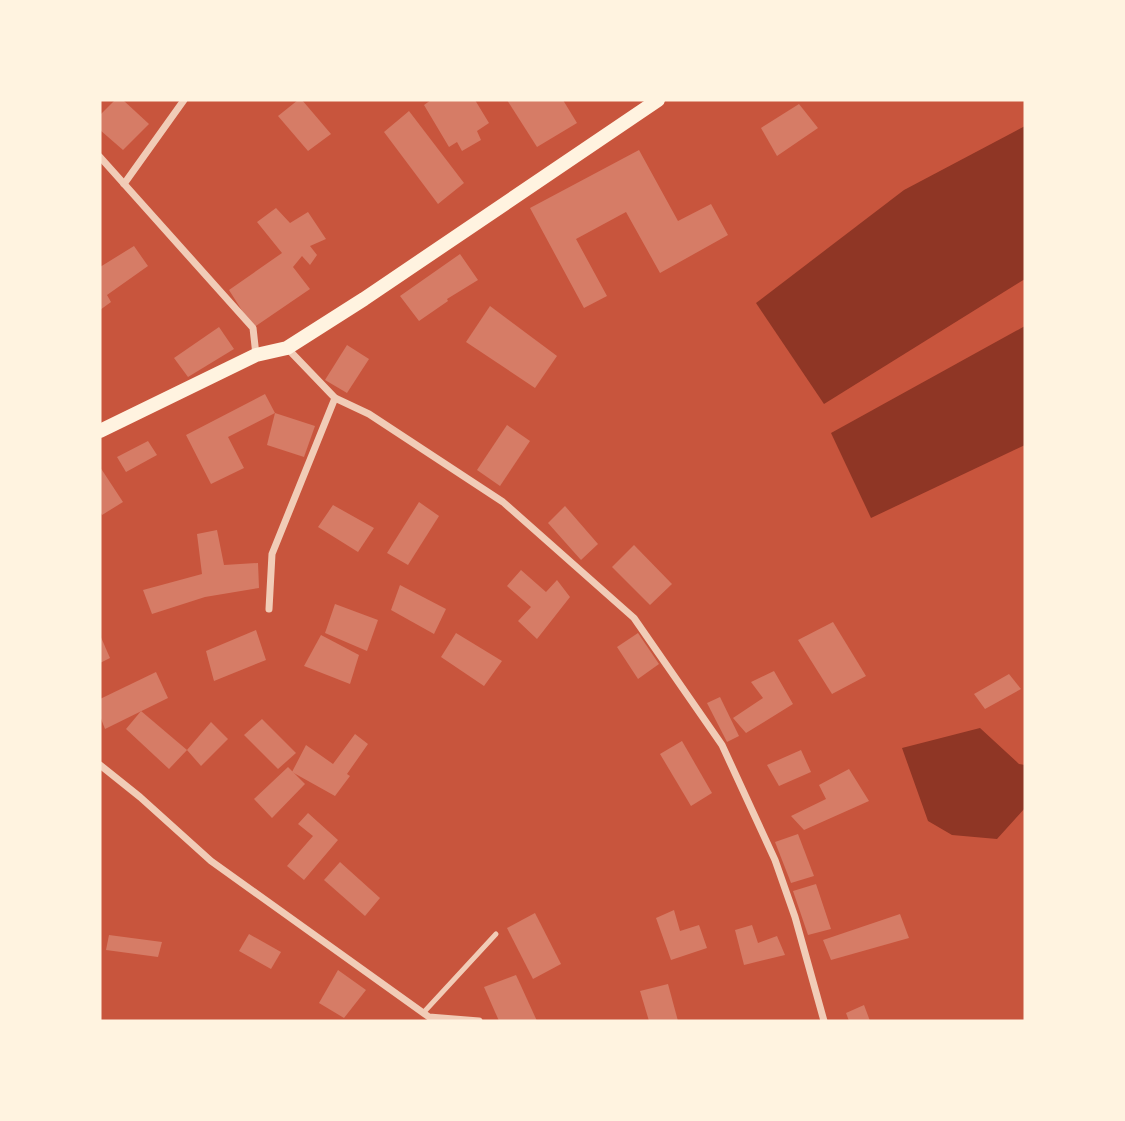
<svg xmlns="http://www.w3.org/2000/svg" width="1125" height="1121" font-family="Barlow,sans-serif">
<style>
.water{fill:#8f3625}
.building{fill:#d67c66}
.lines{fill:none;stroke-linecap:round;stroke-linejoin:round}
.service{stroke:#f1ccb7;stroke-width:5}
.minor{stroke:#f1ccb7;stroke-width:7}
.secondary{stroke:#fff3e0;stroke-width:14}
</style>
<rect width="100%" height="100%" fill="#c8553d"/>
<g class="water">
<path d="M 1025,126 L 1025,279 L 824,404 L 756,303 L 904,190 Z"/>
<path d="M 1025,326 L 1025,445 L 871,518 L 831,433 Z"/>
<path d="M 980,728 L 1019,764 L 1025,765 L 1025,808 L 997,839 L 952,835 L 928,821 L 902,748 Z"/>
</g>
<g class="building">
<path d="M 115,100 L 123,100 L 149,124 L 123,150 L 100,130 L 100,115 Z"/>
<path d="M 298,100 L 302,100 L 331,134 L 308,151 L 278,116 Z"/>
<path d="M 431,100 L 475,100 L 489,123 L 477,131 L 481,140 L 462,151 L 457,142 L 449,147 L 424,105 Z"/>
<path d="M 507,100 L 563,100 L 577,123 L 537,147 Z"/>
<path d="M 799,104 L 818,128 L 777,156 L 761,128 Z"/>
<path d="M 409,111 L 464,183 L 438,204 L 384,132 Z"/>
<path d="M 639,150 L 678,221 L 711,204 L 728,235 L 660,273 L 626,212 L 576,239 L 607,296 L 584,308 L 530,208 Z"/>
<path d="M 276,208 L 290,223 L 308,212 L 326,239 L 310,246 L 317,255 L 310,265 L 302,256 L 293,267 L 310,289 L 253,328 L 229,290 L 282,253 L 257,222 Z"/>
<path d="M 134,246 L 148,266 L 107,295 L 111,302 L 100,310 L 100,267 Z"/>
<path d="M 460,254 L 478,280 L 447,299 L 448,301 L 419,321 L 400,296 Z"/>
<path d="M 490,306 L 557,356 L 535,388 L 466,342 Z"/>
<path d="M 219,327 L 234,349 L 188,377 L 174,358 Z"/>
<path d="M 347,345 L 369,359 L 347,393 L 325,380 Z"/>
<path d="M 265,394 L 275,413 L 228,437 L 244,468 L 211,484 L 186,435 Z"/>
<path d="M 275,413 L 315,426 L 304,457 L 267,445 Z"/>
<path d="M 507,425 L 530,441 L 500,486 L 477,470 Z"/>
<path d="M 148,441 L 157,455 L 126,472 L 117,457 Z"/>
<path d="M 100,467 L 123,502 L 102,515 L 100,511 Z"/>
<path d="M 419,502 L 439,516 L 408,565 L 387,553 Z"/>
<path d="M 333,505 L 374,528 L 358,552 L 318,527 Z"/>
<path d="M 565,506 L 598,544 L 581,560 L 548,523 Z"/>
<path d="M 217,530 L 224,565 L 258,563 L 259,588 L 205,597 L 152,614 L 143,590 L 202,574 L 197,534 Z"/>
<path d="M 634,545 L 672,584 L 650,605 L 612,567 Z"/>
<path d="M 521,570 L 546,592 L 557,580 L 570,597 L 537,639 L 518,621 L 531,607 L 507,586 Z"/>
<path d="M 400,585 L 446,609 L 434,634 L 391,610 Z"/>
<path d="M 335,604 L 378,620 L 367,651 L 325,633 Z"/>
<path d="M 833,622 L 866,676 L 832,694 L 798,640 Z"/>
<path d="M 256,630 L 266,660 L 214,681 L 206,651 Z"/>
<path d="M 456,633 L 502,661 L 484,686 L 441,657 Z"/>
<path d="M 638,633 L 659,664 L 638,679 L 617,647 Z"/>
<path d="M 100,635 L 110,658 L 100,663 Z"/>
<path d="M 321,635 L 359,655 L 350,684 L 304,666 Z"/>
<path d="M 774,671 L 793,704 L 746,733 L 733,718 L 763,698 L 751,682 Z"/>
<path d="M 156,672 L 168,698 L 105,729 L 100,716 L 100,699 Z"/>
<path d="M 1009,674 L 1021,689 L 985,709 L 974,694 Z"/>
<path d="M 720,697 L 739,736 L 727,742 L 707,703 Z"/>
<path d="M 141,711 L 187,750 L 169,769 L 126,729 Z"/>
<path d="M 262,719 L 296,753 L 278,769 L 244,735 Z"/>
<path d="M 211,722 L 228,739 L 201,766 L 187,750 Z"/>
<path d="M 355,734 L 368,744 L 347,774 L 350,776 L 335,796 L 292,772 L 306,745 L 333,764 Z"/>
<path d="M 682,741 L 712,793 L 691,806 L 660,754 Z"/>
<path d="M 801,750 L 811,772 L 779,786 L 767,765 Z"/>
<path d="M 288,767 L 305,784 L 272,818 L 254,799 Z"/>
<path d="M 849,769 L 869,801 L 804,830 L 791,816 L 826,799 L 819,785 Z"/>
<path d="M 308,813 L 338,840 L 304,880 L 287,866 L 313,836 L 298,824 Z"/>
<path d="M 798,834 L 814,876 L 791,883 L 775,842 Z"/>
<path d="M 340,862 L 380,898 L 365,916 L 324,880 Z"/>
<path d="M 816,884 L 831,929 L 808,935 L 793,891 Z"/>
<path d="M 674,910 L 680,931 L 699,925 L 707,948 L 671,960 L 656,918 Z"/>
<path d="M 535,913 L 561,964 L 533,979 L 507,928 Z"/>
<path d="M 900,914 L 909,938 L 831,960 L 823,940 Z"/>
<path d="M 752,925 L 758,943 L 777,936 L 785,955 L 744,965 L 735,930 Z"/>
<path d="M 249,934 L 281,952 L 271,969 L 239,951 Z"/>
<path d="M 109,935 L 162,942 L 158,957 L 106,950 Z"/>
<path d="M 338,970 L 366,990 L 344,1018 L 319,1003 Z"/>
<path d="M 516,975 L 537,1021 L 499,1021 L 484,987 Z"/>
<path d="M 668,984 L 678,1021 L 649,1021 L 640,991 Z"/>
<path d="M 864,1005 L 870,1021 L 849,1021 L 846,1013 Z"/>
</g>
<g class="lines">
<path class="service" d="M 424,1012 L 496,934"/>
<g class="minor">
<path d="M 100,157 L 253,328 L 256,355"/>
<path d="M 124,184 L 184,100"/>
<path d="M 287,348 L 335,398 L 369,414 L 503,502 L 634,618 L 722,745 L 775,860 L 795,917 L 824,1021"/>
<path d="M 269,609 L 272,554 L 335,398"/>
<path d="M 100,765 L 140,797 L 211,861 L 429,1017 L 479,1021"/>
</g>
<path class="secondary" d="M 100,431 L 256,355 L 287,348 L 364,299 L 658,100"/>
</g>
<rect width="1125" height="1121" fill="none" stroke="#fff3e0" stroke-width="203"/>
</svg>
